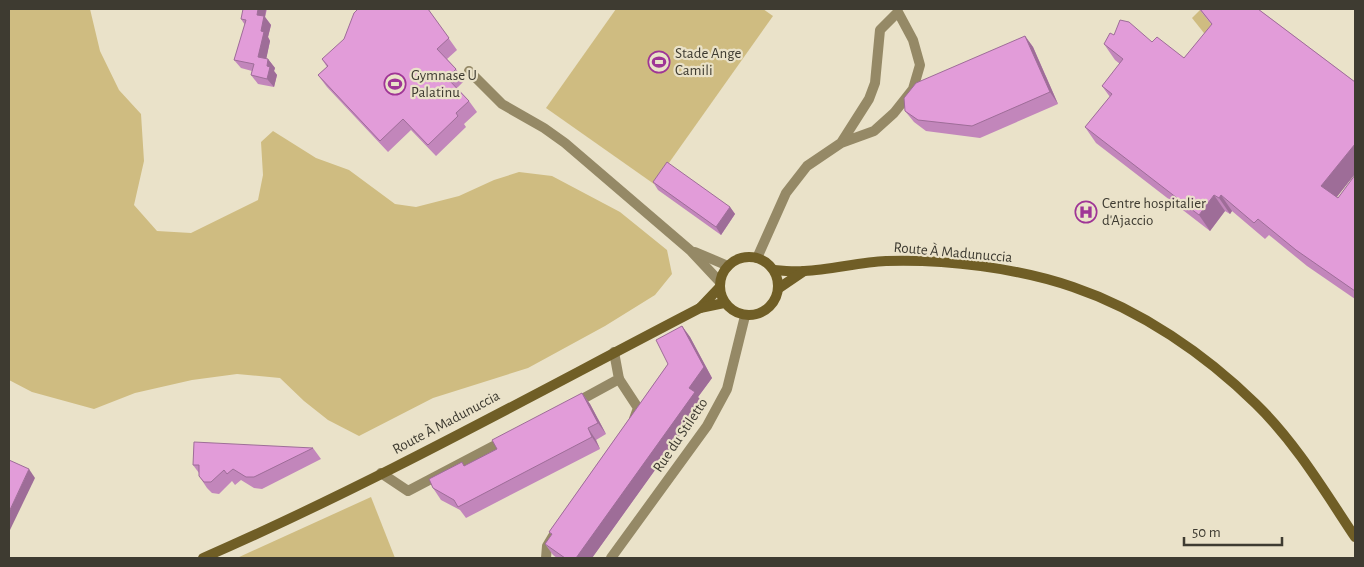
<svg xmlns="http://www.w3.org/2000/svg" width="1364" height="567" font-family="'Alegreya Sans',sans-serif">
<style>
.green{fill:#cfbc81}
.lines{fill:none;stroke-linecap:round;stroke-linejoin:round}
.street{stroke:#958966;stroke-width:10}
.secondary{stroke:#705e26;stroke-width:10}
.wall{fill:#c286bb}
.shaded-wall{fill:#9e6d98}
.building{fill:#e29cd9;stroke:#9e6d98}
.labels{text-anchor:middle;stroke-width:4.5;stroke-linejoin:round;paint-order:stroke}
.poi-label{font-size:15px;fill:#3e3b31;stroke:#eae2c9;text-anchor:start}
.street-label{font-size:15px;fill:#3e3b31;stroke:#eae2c9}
</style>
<rect width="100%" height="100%" fill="#eae2c9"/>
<g class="green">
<path d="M 9,9 L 90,9 L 100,51 L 119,90 L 141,114 L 144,161 L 134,205 L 157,231 L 191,233 L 258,200 L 263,175 L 261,142 L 273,131 L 316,158 L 349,170 L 395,204 L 416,207 L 459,196 L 494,180 L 519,172 L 552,176 L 620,212 L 667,250 L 672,274 L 655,295 L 605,326 L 528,368 L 433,398 L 359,436 L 328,420 L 304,401 L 280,378 L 237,374 L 192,380 L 135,393 L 94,409 L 32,392 L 9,380 Z"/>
<path d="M 616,9 L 763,9 L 773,16 L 654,184 L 546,108 Z"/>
<path d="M 1200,10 L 1223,39 L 1216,48 L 1192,18 Z"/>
<path d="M 371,497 L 395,558 L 237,558 Z"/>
</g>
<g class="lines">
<g class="street">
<path d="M 469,71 L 502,104 L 544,128 L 565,143 L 691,251 L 720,282"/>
<path d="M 695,252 L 728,266"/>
<path d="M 757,258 L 786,193 L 807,166 L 841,143 L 874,131 L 894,113 L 913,89 L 920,65 L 913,40 L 898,12 L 880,30 L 875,83 L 869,99 L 841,143"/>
<path d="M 619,379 L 638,408 L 634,419"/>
<path d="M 575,403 L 619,379 L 614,352"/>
<path d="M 381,473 L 408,491 L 507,439"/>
<path d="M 546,558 L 547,546 L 553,536"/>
<path d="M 611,558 L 707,426 L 727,389 L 745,316"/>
</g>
<g class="secondary">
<circle cx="749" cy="286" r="29"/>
<path d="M 774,270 C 784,271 794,272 804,271 C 831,270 859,262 886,261 C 945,259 1018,268 1073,287 C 1141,310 1205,354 1256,404 C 1296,443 1325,492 1355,537"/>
<path d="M 779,288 L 804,271"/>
<path d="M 700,308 L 719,288"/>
<path d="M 203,558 C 373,484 536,393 700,308 L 724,303"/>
</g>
</g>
<g class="wall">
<path d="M 267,9 L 265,17 L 271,25 L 268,37 L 270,41 L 266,59 L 268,59 L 275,68 L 274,71 L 277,75 L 274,87 L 258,84 L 251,75 L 252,71 L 241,68 L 234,60 L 245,25 L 241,19 Z"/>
<path d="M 428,9 L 457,50 L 447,59 L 456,69 L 464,81 L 457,88 L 469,101 L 477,112 L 464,124 L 466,127 L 436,156 L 411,130 L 388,152 L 327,87 L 318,75 L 327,67 L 322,59 Z"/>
<path d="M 1199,9 L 1258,9 L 1355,82 L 1355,174 L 1336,197 L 1338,198 L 1355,175 L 1355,299 L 1307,266 L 1269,235 L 1265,239 L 1232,211 L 1230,214 L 1225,211 L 1210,231 L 1096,143 L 1085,127 L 1110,97 L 1102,86 L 1120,64 L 1115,60 L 1104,44 L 1114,35 L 1152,42 L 1184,58 L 1212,25 Z"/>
<path d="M 1025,36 L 1033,47 L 1058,104 L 980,138 L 926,131 L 914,122 L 905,111 Z"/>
<path d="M 653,182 L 730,207 L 735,214 L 721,235 L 658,190 Z"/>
<path d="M 682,326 L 690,337 L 712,378 L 698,397 L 703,403 L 592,558 L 557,558 L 553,555 L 545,544 L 552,535 L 549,532 L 668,364 Z"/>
<path d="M 582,393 L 590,404 L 606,434 L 596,440 L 600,449 L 466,518 L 460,510 L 441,500 L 433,488 L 462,462 L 464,466 L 497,449 Z"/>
<path d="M 313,448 L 321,459 L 262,489 L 254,488 L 241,480 L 235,485 L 232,481 L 219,494 L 212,493 L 207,488 L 199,476 L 199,473 L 193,465 Z"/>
</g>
<g class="shaded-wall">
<path d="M 258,9 L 266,9 L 265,17 L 271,25 L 268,37 L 270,41 L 265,65 L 258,57 L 261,31 L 257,15 Z"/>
<path d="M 1025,36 L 1033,47 L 1058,104 L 1050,92 Z"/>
<path d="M 268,59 L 275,68 L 274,71 L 277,75 L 274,87 L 267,79 L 267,66 Z"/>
<path d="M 1355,144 L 1355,174 L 1333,202 L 1321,186 Z"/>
<path d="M 1214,195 L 1225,211 L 1210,231 L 1199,215 Z"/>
<path d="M 1221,195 L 1232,211 L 1230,214 L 1219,198 Z"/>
<path d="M 730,207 L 735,214 L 721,235 L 716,227 Z"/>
<path d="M 682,326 L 690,337 L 712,378 L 698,397 L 703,403 L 592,558 L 576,558 L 689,388 Z"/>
<path d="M 582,393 L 590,404 L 606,434 L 598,423 Z"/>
<path d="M 588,428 L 596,440 L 600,449 L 592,437 Z"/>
<path d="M 29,469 L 35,478 L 10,530 L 9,529 L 9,512 Z"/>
</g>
<g class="building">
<path d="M 243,9 L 258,9 L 257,15 L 264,16 L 261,31 L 264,32 L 258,57 L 268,59 L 267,66 L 270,67 L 267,79 L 251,75 L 254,64 L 234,60 L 246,20 L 241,19 Z"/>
<path d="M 358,9 L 428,9 L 449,38 L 437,49 L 456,69 L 447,78 L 469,101 L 456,113 L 458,116 L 428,145 L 403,119 L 380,141 L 318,75 L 328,66 L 322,59 L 344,39 L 354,13 Z"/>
<path d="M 1200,9 L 1258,9 L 1355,82 L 1355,137 L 1354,138 L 1355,139 L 1355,144 L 1321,186 L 1338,198 L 1355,175 L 1355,291 L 1296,250 L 1258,219 L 1254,223 L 1221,195 L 1219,198 L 1214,195 L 1199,215 L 1085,127 L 1112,94 L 1102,86 L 1123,59 L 1104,44 L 1110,33 L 1114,35 L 1120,20 L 1129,22 L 1152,42 L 1157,37 L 1184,58 L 1212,24 Z"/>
<path d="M 1025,36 L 1050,92 L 972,126 L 918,120 L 905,111 L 904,98 L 916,83 Z"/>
<path d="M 667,162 L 730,207 L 716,227 L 653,182 Z"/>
<path d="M 682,326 L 704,367 L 689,388 L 695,392 L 576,558 L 565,558 L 545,544 L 552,534 L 549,532 L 668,364 L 656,340 Z"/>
<path d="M 582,393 L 598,423 L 588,428 L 592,437 L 458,507 L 454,500 L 433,488 L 429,479 L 462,462 L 464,466 L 497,449 L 492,440 Z"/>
<path d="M 194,442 L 313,448 L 254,477 L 246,477 L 233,469 L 227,474 L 224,470 L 211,482 L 204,482 L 199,476 L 199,465 L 193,465 Z"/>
<path d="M 9,460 L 29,469 L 9,512 Z"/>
</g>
<defs>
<g id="stadium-ring" transform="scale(1.125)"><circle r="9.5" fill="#eae2c9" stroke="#9f3596" stroke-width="1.5"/><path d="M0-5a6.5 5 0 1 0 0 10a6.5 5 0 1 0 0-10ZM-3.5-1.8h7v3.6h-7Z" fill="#9f3596"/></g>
<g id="hospital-ring" transform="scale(1.125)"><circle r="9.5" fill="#eae2c9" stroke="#9f3596" stroke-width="1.5"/><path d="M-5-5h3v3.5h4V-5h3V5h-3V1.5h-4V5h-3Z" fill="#9f3596"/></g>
</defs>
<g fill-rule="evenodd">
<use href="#stadium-ring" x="659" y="62"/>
<use href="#stadium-ring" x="395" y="84"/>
<use href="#hospital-ring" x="1086" y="212"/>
</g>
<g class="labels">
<g class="poi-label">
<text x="675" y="58">Stade Ange<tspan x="675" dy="17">Camili</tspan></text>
<text x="411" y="80">Gymnase U<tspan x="411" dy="17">Palatinu</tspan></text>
<text x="1102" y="208">Centre hospitalier<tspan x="1102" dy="17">d'Ajaccio</tspan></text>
</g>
<g class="street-label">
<text transform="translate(953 252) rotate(5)" y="5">Route À Madunuccia</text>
<text transform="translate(446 422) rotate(-28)" y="5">Route À Madunuccia</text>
<text transform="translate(680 435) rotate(-56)" y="5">Rue du Stiletto</text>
</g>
</g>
<rect width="1364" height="567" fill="none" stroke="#3e3b31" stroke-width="20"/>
<path d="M1184 537v8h98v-8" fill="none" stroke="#3e3b31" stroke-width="2.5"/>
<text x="1192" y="537" font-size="15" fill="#3e3b31" stroke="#eae2c9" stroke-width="4" paint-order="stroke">50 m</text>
</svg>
